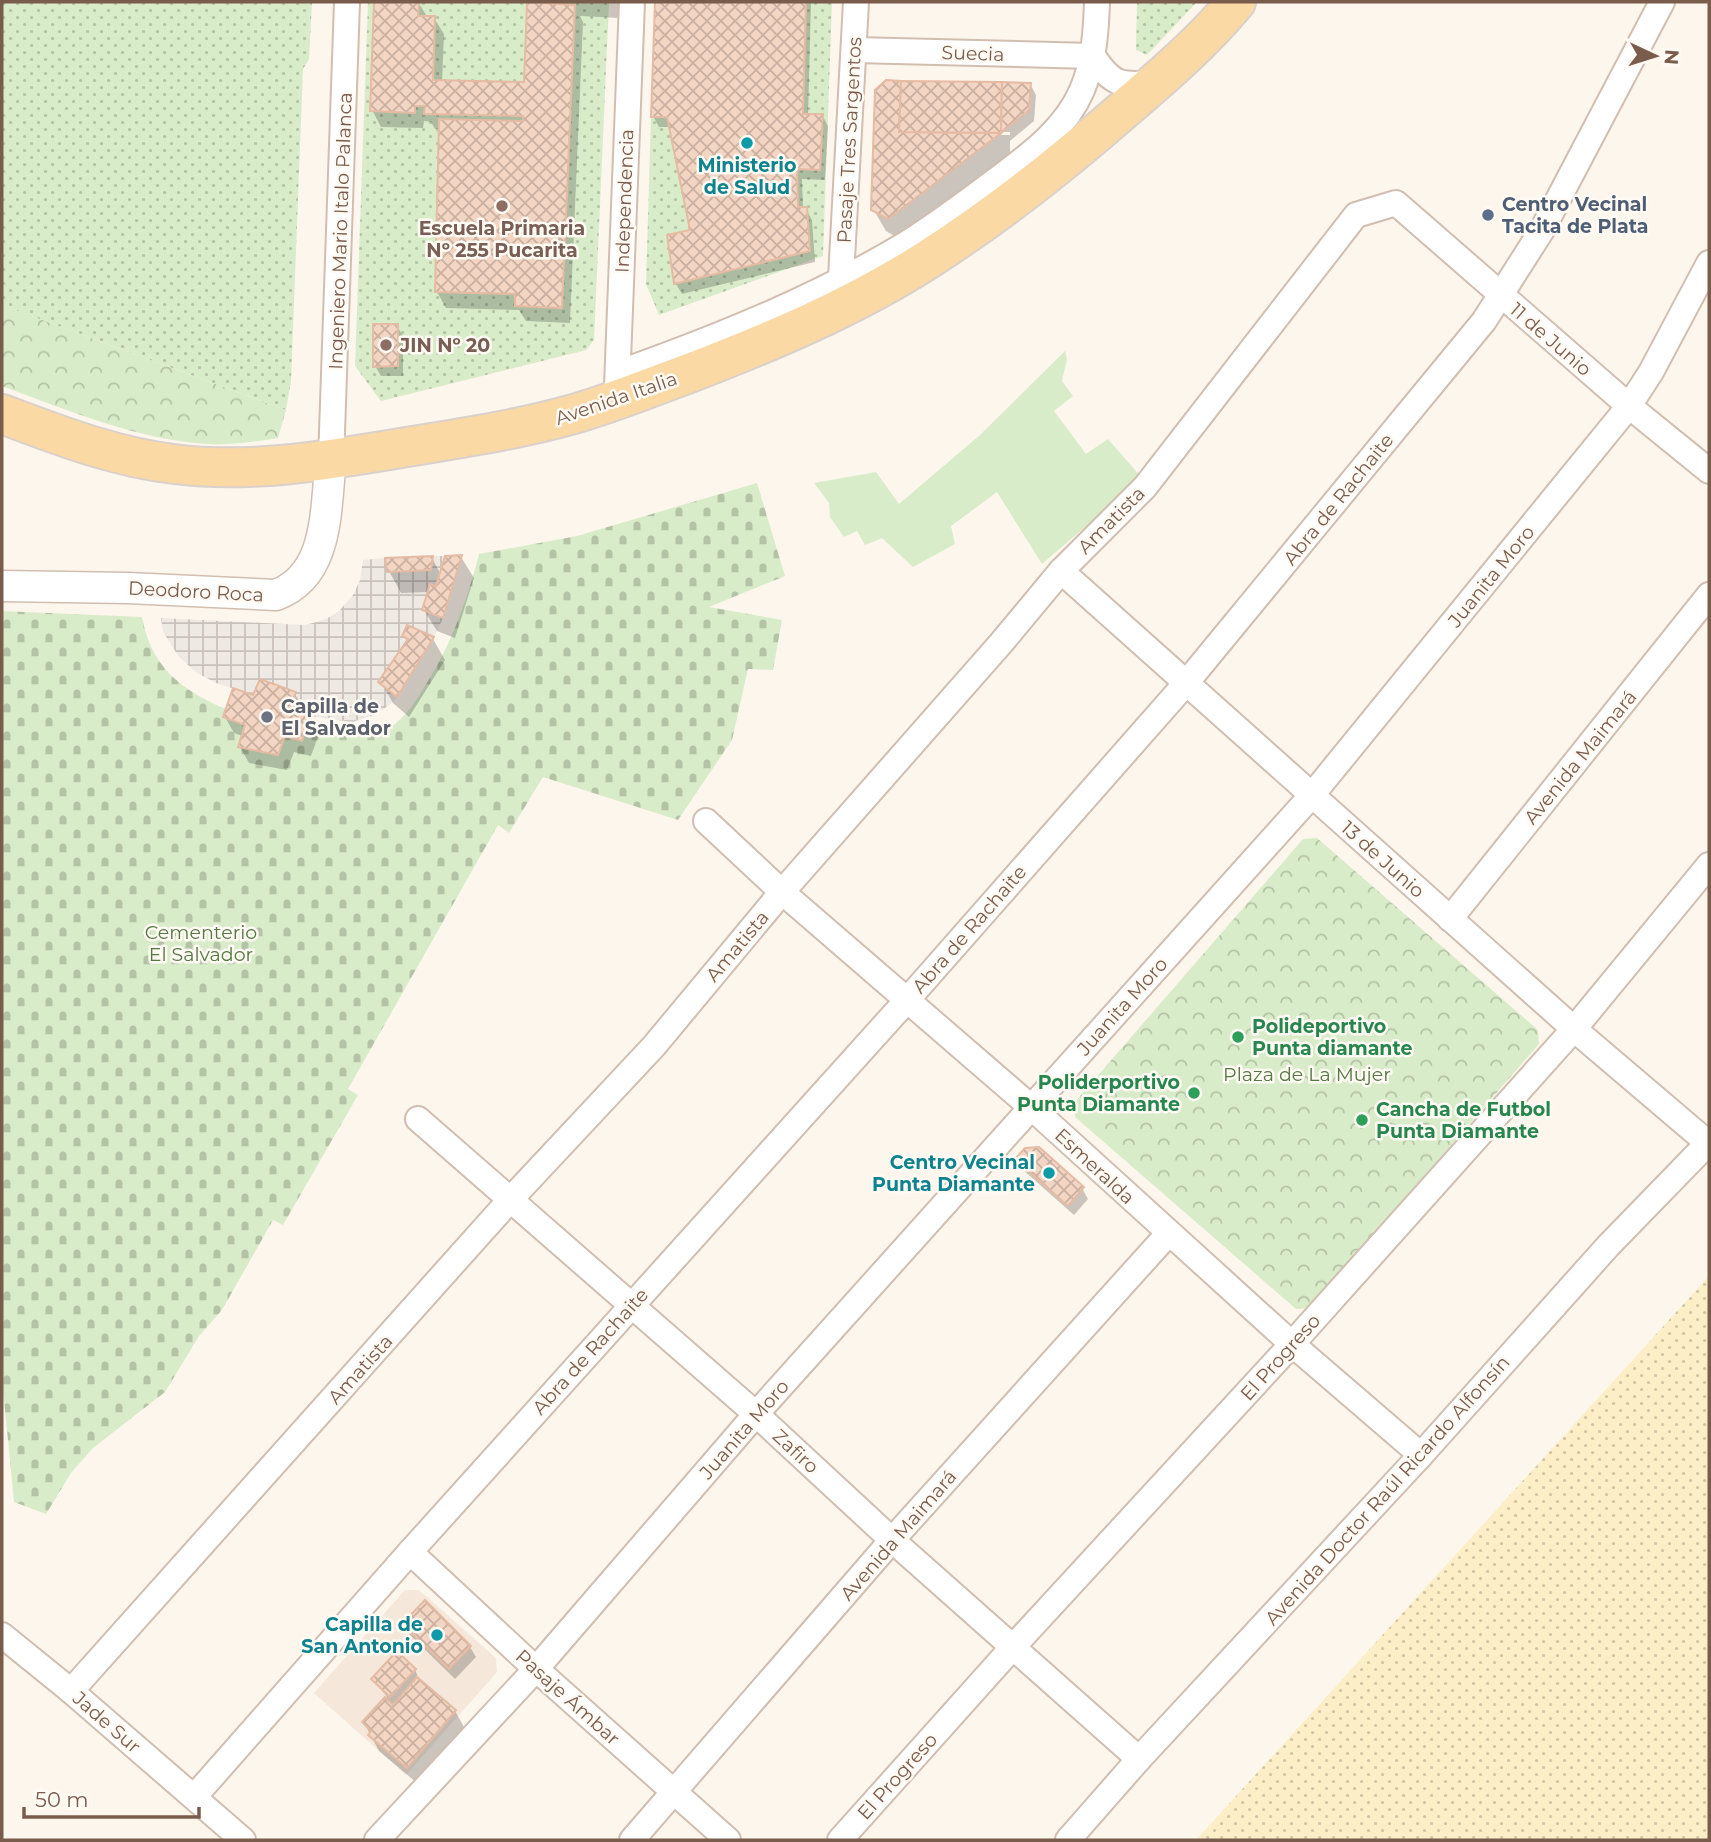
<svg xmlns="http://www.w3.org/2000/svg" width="1711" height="1842" font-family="Montserrat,sans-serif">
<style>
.residential{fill:#f5e8da}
.industrial{fill:url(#industrial-grid)}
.grass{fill:#d8ecc9}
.forest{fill:url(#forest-crowns)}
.sand{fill:url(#sand-dots)}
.cemetery{fill:url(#cemetery-stones)}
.garden{fill:url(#garden-dots)}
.shadow{fill:#0003;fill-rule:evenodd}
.building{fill:url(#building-cross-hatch);stroke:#e6bba3;stroke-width:2}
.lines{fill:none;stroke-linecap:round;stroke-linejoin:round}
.minor-casing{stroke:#d1beb0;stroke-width:28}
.tertiary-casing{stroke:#d1beb0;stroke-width:33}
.primary-casing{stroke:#dad1cd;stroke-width:42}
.minor{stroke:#fff;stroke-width:24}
.tertiary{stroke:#fff;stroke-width:30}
.primary{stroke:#fbd9a5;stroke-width:38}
.culture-dot{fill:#0f9aa8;stroke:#fffaf3;stroke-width:2.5}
.education-dot{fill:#8d6e63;stroke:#fffaf3;stroke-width:2.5}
.service-dot{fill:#5c6f8a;stroke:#fffaf3;stroke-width:2.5}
.worship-dot{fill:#6b7280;stroke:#fffaf3;stroke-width:2.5}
.leisure-dot{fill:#2e9e5b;stroke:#fffaf3;stroke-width:2.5}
.labels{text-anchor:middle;stroke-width:5;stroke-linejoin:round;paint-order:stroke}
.street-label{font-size:19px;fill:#7a5c4d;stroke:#fffaf3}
.culture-label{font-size:19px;font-weight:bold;fill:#0d838f;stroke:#fffaf3;text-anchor:end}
.service-label{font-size:19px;font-weight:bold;fill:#4e5e75;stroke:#fffaf3;text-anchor:start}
.education-label{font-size:19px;font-weight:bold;fill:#785e54;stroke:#fffaf3}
.worship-label{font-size:19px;font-weight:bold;fill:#5b616d;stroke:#fffaf3;text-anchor:start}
.park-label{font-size:19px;fill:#537a41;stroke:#fffaf3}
.leisure-label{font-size:19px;font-weight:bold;fill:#27864d;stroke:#fffaf3;text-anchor:start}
</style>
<defs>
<pattern id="industrial-grid" width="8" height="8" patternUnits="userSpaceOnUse" patternTransform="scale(1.75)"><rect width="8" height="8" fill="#efe9e4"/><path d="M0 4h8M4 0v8" fill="none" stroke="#c7c0bb"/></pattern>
<pattern id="forest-crowns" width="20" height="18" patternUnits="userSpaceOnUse" patternTransform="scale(1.75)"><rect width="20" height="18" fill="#d8ecc9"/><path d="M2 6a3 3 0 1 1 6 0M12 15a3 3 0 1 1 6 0" fill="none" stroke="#b4c2a5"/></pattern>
<pattern id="sand-dots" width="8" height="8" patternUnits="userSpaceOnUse" patternTransform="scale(1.75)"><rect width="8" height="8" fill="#fcefc7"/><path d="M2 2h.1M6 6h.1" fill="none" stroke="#d1c5a4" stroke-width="1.8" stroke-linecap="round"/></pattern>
<pattern id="cemetery-stones" width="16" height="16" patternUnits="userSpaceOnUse" patternTransform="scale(1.75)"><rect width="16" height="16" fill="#d8ecc9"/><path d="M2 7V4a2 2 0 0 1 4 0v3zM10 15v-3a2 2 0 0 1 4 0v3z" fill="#b4c2a5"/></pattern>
<pattern id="garden-dots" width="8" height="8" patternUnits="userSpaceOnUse" patternTransform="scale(1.75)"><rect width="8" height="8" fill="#d8ecc9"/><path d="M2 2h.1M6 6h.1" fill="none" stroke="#b4c2a5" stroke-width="1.8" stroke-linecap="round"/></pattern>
<pattern id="building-cross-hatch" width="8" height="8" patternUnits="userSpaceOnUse" patternTransform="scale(1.75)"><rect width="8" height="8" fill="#f3d5c3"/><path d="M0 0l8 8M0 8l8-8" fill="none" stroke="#cab0a1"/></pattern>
</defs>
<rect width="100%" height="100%" fill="#fdf6ec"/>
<path class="residential" d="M 405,1590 L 419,1590 L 496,1658 L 497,1672 L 406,1775 L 314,1693 Z"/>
<path class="industrial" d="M 433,556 L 445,556 L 436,586 L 443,618 L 434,637 L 407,625 L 402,636 L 408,639 L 397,697 L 393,702 L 375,715 L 352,722 L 310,716 L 290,708 L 296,692 L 260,679 L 253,695 L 216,683 L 197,673 L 179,657 L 163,632 L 161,618 L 304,625 L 313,623 L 328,618 L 339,611 L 353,595 L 360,580 L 363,560 L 385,558 L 387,572 L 431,570 Z"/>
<path class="grass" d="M 1065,351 L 1067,359 L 1062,381 L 1073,396 L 1054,411 L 1086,454 L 1108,439 L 1142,478 L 1042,564 L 997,492 L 951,526 L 955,544 L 913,567 L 882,538 L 865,545 L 857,531 L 844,537 L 830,517 L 829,503 L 814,483 L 876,472 L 899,504 L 980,435 Z"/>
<g class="forest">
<path d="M 2,305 L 286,410 L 278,438 C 254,442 232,445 208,444 C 138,440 67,410 2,386 Z"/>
<path d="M 1317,838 L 1538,1030 L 1539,1044 L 1310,1308 L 1296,1309 L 1075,1117 L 1074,1103 L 1303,839 Z"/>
</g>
<path class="sand" d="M 1709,1276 L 1709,1840 L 1196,1840 Z"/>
<path class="cemetery" d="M 757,483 L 785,576 L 709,607 L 782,620 L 773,670 L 748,669 L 732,740 L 678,820 L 543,777 L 509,833 L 498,825 L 348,1089 L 358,1095 L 283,1225 L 273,1220 L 222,1310 L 199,1336 L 165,1392 L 93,1448 L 71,1473 L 46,1514 L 14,1502 L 2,1379 L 2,611 L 142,617 C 151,667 181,690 226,709 L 224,717 L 245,725 L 238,747 L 278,755 L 285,736 L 302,741 L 307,730 C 331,737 358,739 382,731 C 400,724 410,709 420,694 C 449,650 466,605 479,554 L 577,536 Z"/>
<g class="garden">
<path d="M 2,2 L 312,2 L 309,59 L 303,69 L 291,381 L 286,410 L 2,305 Z"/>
<path d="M 368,2 L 609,2 L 594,340 L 586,350 L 381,401 L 355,366 Z"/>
<path d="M 806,2 L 832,2 L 823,256 L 659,315 L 646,284 L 651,117 L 667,117 L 690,230 L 667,235 L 675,284 L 810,251 L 807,208 L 798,207 L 797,169 L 820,170 L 823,114 L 803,114 Z"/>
<path d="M 1137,2 L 1197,2 L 1147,55 L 1136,50 Z"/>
</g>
<g class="shadow">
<path d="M 376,2 L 418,2 L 428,18 L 434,18 L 444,34 L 442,82 L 526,84 L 548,5 L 546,2 L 619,2 L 619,18 L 580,16 L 583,22 L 570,323 L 526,321 L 519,310 L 446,308 L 437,292 L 441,129 L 435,129 L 431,122 L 424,121 L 423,128 L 381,127 L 372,110 Z"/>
<path d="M 657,2 L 811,2 L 808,116 L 822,115 L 828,126 L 825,180 L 802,179 L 803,209 L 806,209 L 812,220 L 815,262 L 682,294 L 676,284 L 669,237 L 692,231 L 671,127 L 659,127 L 653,116 Z"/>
<path d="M 887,82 L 1030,84 L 1036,95 L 1034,121 L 1010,141 L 1010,151 L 1012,156 L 901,240 L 886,231 L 873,209 L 877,91 ZM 911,131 L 1010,132 L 1010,135 L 911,134 Z"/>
<path d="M 397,326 L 403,336 L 403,376 L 381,376 L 375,366 Z"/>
<path d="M 461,557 L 474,578 L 455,638 L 437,631 L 424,610 L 430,592 L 401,593 L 389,571 L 432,558 L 441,575 Z"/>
<path d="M 404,636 L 433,639 L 445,660 L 409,717 L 393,703 L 381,682 L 408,643 Z"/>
<path d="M 295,694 L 304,710 L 302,715 L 309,717 L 319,734 L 311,756 L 294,752 L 287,770 L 249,763 L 240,747 L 243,736 L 234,733 L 225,717 L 254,697 Z"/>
<path d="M 1017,1159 L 1082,1188 L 1088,1199 L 1074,1215 L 1023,1170 Z"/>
<path d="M 425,1603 L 470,1647 L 476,1657 L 455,1679 L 410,1635 L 404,1625 Z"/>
<path d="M 415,1670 L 420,1681 L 455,1711 L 464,1727 L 417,1783 L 379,1751 L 364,1723 L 387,1697 L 373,1679 Z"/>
</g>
<g class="building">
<path d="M 374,2 L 419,2 L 418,16 L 435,16 L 433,80 L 524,82 L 527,2 L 575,5 L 562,308 L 515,306 L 515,294 L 435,292 L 439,119 L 523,121 L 523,116 L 424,114 L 425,106 L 415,106 L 415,113 L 370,111 Z"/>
<path d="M 655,2 L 806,2 L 803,114 L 823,114 L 820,170 L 797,169 L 798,207 L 807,207 L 810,251 L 674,284 L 667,235 L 690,230 L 667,117 L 651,117 Z"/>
<path d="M 886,80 L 901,81 L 899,132 L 1001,133 L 888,219 L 871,210 L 875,90 Z"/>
<path d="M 901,81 L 1002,82 L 1001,133 L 899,132 Z"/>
<path d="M 1002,82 L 1031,83 L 1029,110 L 1001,133 Z"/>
<path d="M 373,324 L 398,324 L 398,366 L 373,367 Z"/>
<path d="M 462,555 L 443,618 L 422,610 L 430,584 L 436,586 L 445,556 Z"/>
<path d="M 433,556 L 431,570 L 387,572 L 385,558 Z"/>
<path d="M 407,625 L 434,637 L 397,697 L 378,682 L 408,639 L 402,636 Z"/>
<path d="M 260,679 L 296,692 L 290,708 L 310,716 L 302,741 L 285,736 L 278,755 L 238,747 L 245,725 L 223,717 L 233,688 L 253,695 Z"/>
<path d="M 1039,1147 L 1084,1187 L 1068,1206 L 1015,1159 L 1025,1148 Z"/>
<path d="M 425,1600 L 471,1646 L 449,1669 L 402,1624 Z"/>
<path d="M 397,1651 L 416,1669 L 390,1697 L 371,1679 Z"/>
<path d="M 417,1677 L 456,1710 L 407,1768 L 368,1735 L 371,1731 L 362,1722 L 385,1697 L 393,1705 Z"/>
</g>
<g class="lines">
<g class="minor-casing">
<g id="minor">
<path d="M 854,50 L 1093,56"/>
<path d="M 1093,56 C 1112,85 1121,86 1154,83"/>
<path d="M 841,278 L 856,2"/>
<path d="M 618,373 C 716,338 814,299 904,245 C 935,226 965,203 995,181 C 1028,156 1065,130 1082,90 C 1094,62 1096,32 1097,2"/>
<path d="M 617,386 L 632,2"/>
<path d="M 331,460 L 347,2"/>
<path d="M 1061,571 L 1574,1029 L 1708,1143"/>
<path d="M 706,821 L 782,892 L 1031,1107 L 1292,1344 L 1421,1455"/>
<path d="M 1450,919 L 1709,595"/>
<path d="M 418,1119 L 756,1414 L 892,1540 L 1139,1759"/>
<path d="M 410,1552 L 536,1669 L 728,1840"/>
<path d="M 2,1635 L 71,1691 L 243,1840"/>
<path d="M 71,1691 L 509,1201 L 654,1046 L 782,892 L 1002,642 L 1061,571 L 1145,487 L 1356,215 L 1396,203 L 1629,406 L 1709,471"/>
<path d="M 194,1797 L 410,1552 L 908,999 L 1187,682 L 1484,321 L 1542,230 L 1662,2"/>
<path d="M 377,1840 L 536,1669 L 756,1414 L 1312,795 L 1629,406 L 1651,372 L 1709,263"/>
<path d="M 632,1840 L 892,1540 L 1168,1234"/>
<path d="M 840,1840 L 1012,1648 L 1292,1344 L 1574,1029 L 1709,865"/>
<path d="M 1068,1840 L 1139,1759 L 1421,1455 L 1608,1246 L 1709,1142"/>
</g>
</g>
<g class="tertiary-casing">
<path id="tertiary" d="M 2,586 L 128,588 L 276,595 C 330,575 325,508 331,460"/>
</g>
<g class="primary-casing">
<path id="primary" d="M 2,414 C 58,435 114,457 174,464 C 252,474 330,460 407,447 C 461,438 516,430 570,415 C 610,404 648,388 687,374 C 770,342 854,307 930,258 C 992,218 1050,173 1106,125 C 1151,86 1198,48 1236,2"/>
</g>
<use href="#minor" class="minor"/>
<use href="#tertiary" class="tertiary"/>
<use href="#primary" class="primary"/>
</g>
<g class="culture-dot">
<circle cx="747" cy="143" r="7"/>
<circle cx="1049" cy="1173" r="7"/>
<circle cx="437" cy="1635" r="7"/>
</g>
<g class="education-dot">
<circle cx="502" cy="206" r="7"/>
<circle cx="386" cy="345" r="7"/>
</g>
<circle class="service-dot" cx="1488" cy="215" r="7"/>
<circle class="worship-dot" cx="267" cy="717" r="7"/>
<g class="leisure-dot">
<circle cx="1238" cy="1037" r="7"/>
<circle cx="1194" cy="1093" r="7"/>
<circle cx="1362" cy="1120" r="7"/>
</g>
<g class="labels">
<g class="street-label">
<text transform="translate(973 53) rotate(2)" y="7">Suecia</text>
<text transform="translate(849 140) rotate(-87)" y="7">Pasaje Tres Sargentos</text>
<text transform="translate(624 201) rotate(-88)" y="7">Independencia</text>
<text transform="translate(340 231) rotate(-88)" y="7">Ingeniero Mario Italo Palanca</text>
<text transform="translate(1551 339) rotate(41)" y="7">11 de Junio</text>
<text transform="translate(616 398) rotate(-19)" y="7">Avenida Italia</text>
<text transform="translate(1338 499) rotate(-51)" y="7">Abra de Rachaite</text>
<text transform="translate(1111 520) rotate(-45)" y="7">Amatista</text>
<text transform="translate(1491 576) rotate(-51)" y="7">Juanita Moro</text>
<text transform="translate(196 591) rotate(3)" y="7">Deodoro Roca</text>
<text transform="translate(1580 757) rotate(-51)" y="7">Avenida Maimará</text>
<text transform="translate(1383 859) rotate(42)" y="7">13 de Junio</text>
<text transform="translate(969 929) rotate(-49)" y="7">Abra de Rachaite</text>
<text transform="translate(737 946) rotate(-50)" y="7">Amatista</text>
<text transform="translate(1122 1006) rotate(-48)" y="7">Juanita Moro</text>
<text transform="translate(1095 1166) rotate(43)" y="7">Esmeralda</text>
<text transform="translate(590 1351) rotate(-48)" y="7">Abra de Rachaite</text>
<text transform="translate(1280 1357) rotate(-48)" y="7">El Progreso</text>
<text transform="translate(360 1369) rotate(-48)" y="7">Amatista</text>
<text transform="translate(744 1429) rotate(-49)" y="7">Juanita Moro</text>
<text transform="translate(796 1451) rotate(43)" y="7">Zafiro</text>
<text transform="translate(1387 1490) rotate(-48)" y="7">Avenida Doctor Raúl Ricardo Alfonsín</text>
<text transform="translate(898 1535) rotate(-49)" y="7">Avenida Maimará</text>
<text transform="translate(568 1697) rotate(42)" y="7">Pasaje Ámbar</text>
<text transform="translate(107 1722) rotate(41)" y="7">Jade Sur</text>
<text transform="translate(897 1776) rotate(-48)" y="7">El Progreso</text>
</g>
<g class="culture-label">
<text x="747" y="172" text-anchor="middle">Ministerio<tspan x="747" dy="22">de Salud</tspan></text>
<text x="1035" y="1169">Centro Vecinal<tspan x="1035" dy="22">Punta Diamante</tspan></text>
<text x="423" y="1631">Capilla de<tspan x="423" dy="22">San Antonio</tspan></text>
</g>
<g class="service-label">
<text x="1502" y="211">Centro Vecinal<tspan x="1502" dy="22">Tacita de Plata</tspan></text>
</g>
<g class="education-label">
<text x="502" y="235">Escuela Primaria<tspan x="502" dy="22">Nº 255 Pucarita</tspan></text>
<text x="400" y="352" text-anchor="start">JIN Nº 20</text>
</g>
<g class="worship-label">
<text x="281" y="713">Capilla de<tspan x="281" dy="22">El Salvador</tspan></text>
</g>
<g class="park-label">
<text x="201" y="939">Cementerio<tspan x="201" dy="22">El Salvador</tspan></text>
<text x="1307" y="1081">Plaza de La Mujer</text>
</g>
<g class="leisure-label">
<text x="1252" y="1033">Polideportivo<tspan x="1252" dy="22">Punta diamante</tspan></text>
<text x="1180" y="1089" text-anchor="end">Poliderportivo<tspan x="1180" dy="22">Punta Diamante</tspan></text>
<text x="1376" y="1116">Cancha de Futbol<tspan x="1376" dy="22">Punta Diamante</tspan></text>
</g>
</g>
<rect width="1711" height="1842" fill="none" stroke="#7a5c4d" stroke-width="7"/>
<g transform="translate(1655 56) rotate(94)" stroke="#fffaf3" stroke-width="5" paint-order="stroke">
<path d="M0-5L12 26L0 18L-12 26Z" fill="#7a5c4d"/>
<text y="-10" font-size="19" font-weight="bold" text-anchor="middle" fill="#7a5c4d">N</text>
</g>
<path d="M24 1807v10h175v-10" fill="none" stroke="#7a5c4d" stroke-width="3.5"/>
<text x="35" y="1807" font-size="21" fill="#7a5c4d" stroke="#fffaf3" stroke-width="5" paint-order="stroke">50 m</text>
</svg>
